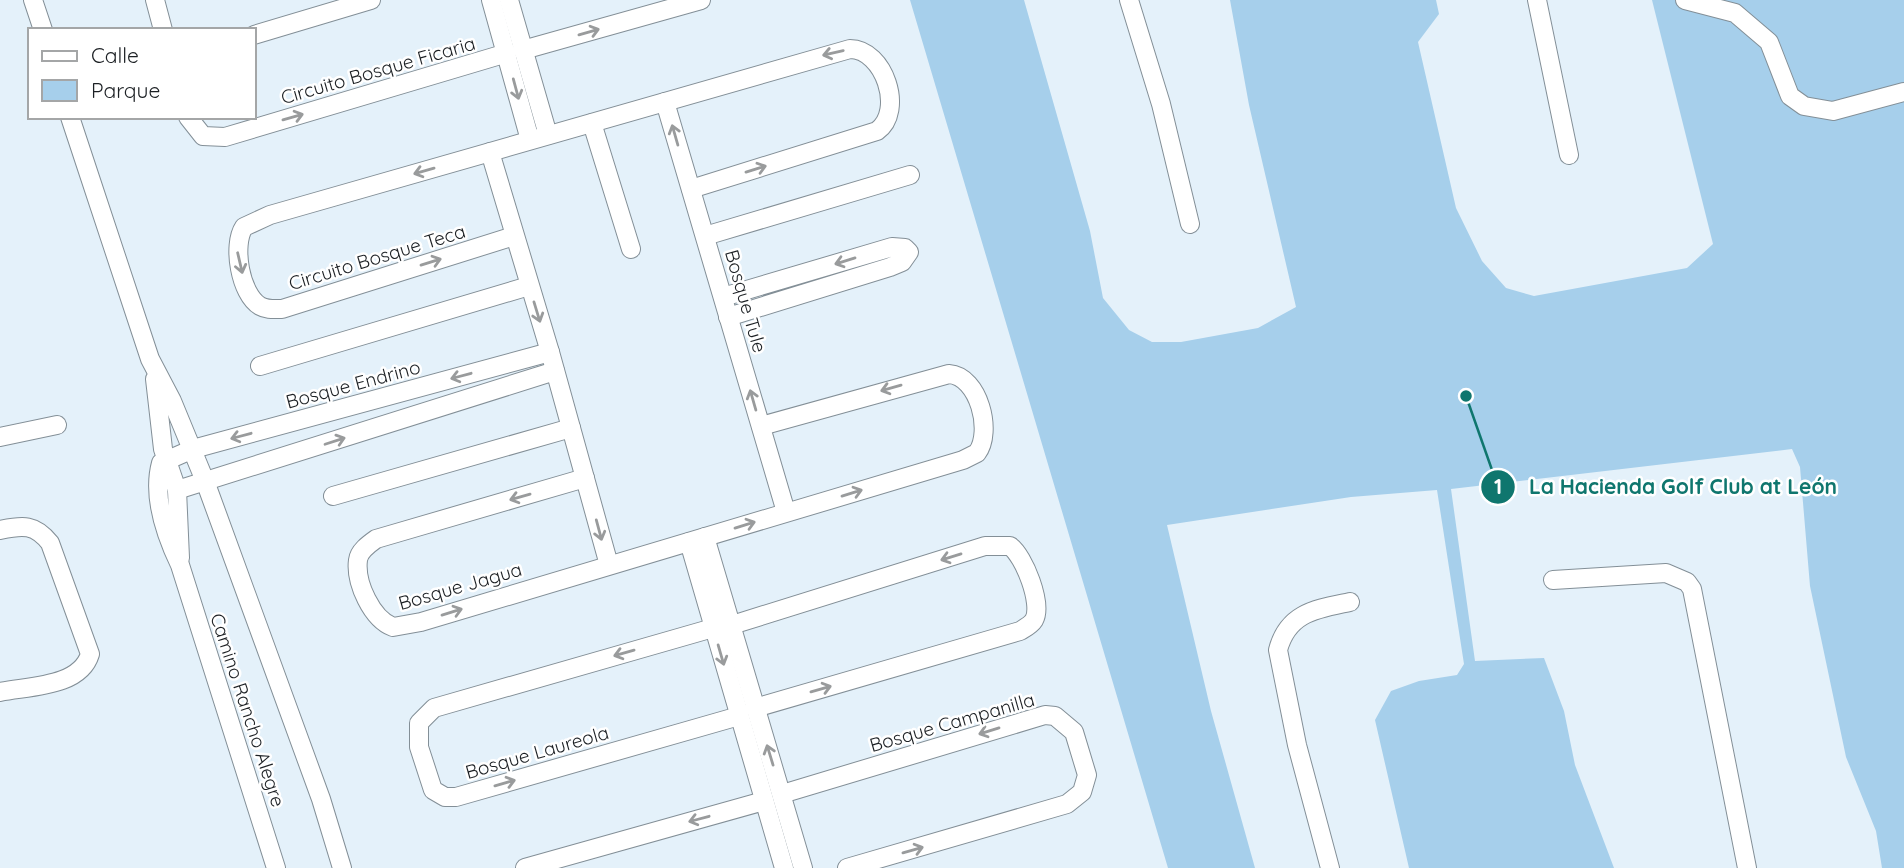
<svg xmlns="http://www.w3.org/2000/svg" width="1904" height="868" font-family="Quicksand,sans-serif">
<style>
.green{fill:#a6cfeb}
.lines{fill:none;stroke-linecap:round;stroke-linejoin:round}
.minor-casing{stroke:#838f97;stroke-width:20}
.minor{stroke:#fff;stroke-width:18}
.oneway{stroke:#999b9c}
.labels{text-anchor:middle;stroke-width:5;stroke-linejoin:round;paint-order:stroke}
.street-label{font-size:19px;fill:#1c2024;stroke:#fff}
.leader{fill:none;stroke:#0f766e;stroke-width:2.5}
.callout-dot{fill:#0f766e;stroke:#fff;stroke-width:2.5}
.mark-label{font-size:21px;text-anchor:middle;font-weight:bold;fill:#fff}
.callout-label{font-size:21px;text-anchor:middle;font-weight:bold;fill:#0f766e;stroke:#fff;stroke-width:5;stroke-linejoin:round;paint-order:stroke}
</style>
<rect width="100%" height="100%" fill="#e4f1fa"/>
<path class="green" d="M 910,0 L 1024,0 L 1090,231 L 1103,298 L 1129,330 L 1152,342 L 1181,342 L 1258,328 L 1296,307 L 1249,105 L 1230,0 L 1436,0 L 1439,14 L 1418,42 L 1456,208 L 1482,261 L 1506,288 L 1534,296 L 1687,268 L 1713,244 L 1652,0 L 1904,0 L 1904,868 L 1882,868 L 1876,831 L 1846,757 L 1810,586 L 1800,467 L 1792,449 L 1451,489 L 1475,661 L 1544,658 L 1564,711 L 1575,765 L 1614,868 L 1409,868 L 1375,720 L 1391,691 L 1419,681 L 1457,675 L 1464,664 L 1437,490 L 1351,497 L 1167,525 L 1211,711 L 1255,868 L 1168,868 Z"/>
<g class="lines">
<g class="minor-casing">
<g id="minor">
<path d="M 33,0 L 43,30"/>
<path d="M 155,0 L 163,30"/>
<path d="M 491,0 L 530,140"/>
<path d="M 509,0 L 548,135"/>
<path d="M 1129,0 L 1161,104 L 1190,224"/>
<path d="M 1537,0 L 1569,155"/>
<path d="M 1685,0 L 1735,13 L 1769,42 L 1790,96 L 1804,106 L 1833,111 L 1904,92"/>
<path d="M 254,35 L 371,0"/>
<path d="M 523,50 L 701,0"/>
<path d="M 665,102 L 786,512"/>
<path d="M 70,117 L 150,359 L 172,401 L 205,481 L 321,799 L 342,868"/>
<path d="M 188,117 L 203,136 L 225,137 L 507,53"/>
<path d="M 592,123 L 631,249"/>
<path d="M 490,152 L 550,352 L 609,565"/>
<path d="M 514,236 L 282,309 C 274,309 267,310 260,306 C 240,294 232,245 244,227 L 270,215 L 850,49 C 884,49 905,111 877,131 L 691,189"/>
<path d="M 705,236 L 910,175"/>
<path d="M 723,297 L 892,247 L 905,248 L 909,252 L 902,262 L 890,267 L 728,317"/>
<path d="M 260,366 L 529,286"/>
<path d="M 155,379 L 163,449 L 177,490 L 180,558"/>
<path d="M 0,437 L 57,425"/>
<path d="M 585,478 L 376,539 C 369,544 359,551 358,560 C 355,583 372,619 393,627 L 421,622 L 963,460 L 977,453 C 993,432 979,376 949,374 L 761,426"/>
<path d="M 177,490 L 555,371"/>
<path d="M 333,496 L 571,428"/>
<path d="M 0,530 C 23,525 35,524 50,543 L 90,654 C 80,687 30,686 0,692"/>
<path d="M 705,537 L 803,868"/>
<path d="M 689,542 L 784,868"/>
<path d="M 1553,580 L 1666,573 L 1687,582 L 1692,589 L 1747,868"/>
<path d="M 732,625 L 985,546 L 1010,546 C 1024,556 1043,604 1034,620 C 1031,625 1025,628 1020,631 L 755,708"/>
<path d="M 713,628 L 434,708 L 419,723 L 419,747 L 433,790 L 445,797 L 456,797 L 739,716"/>
<path d="M 782,794 L 1045,715 L 1055,716 L 1074,732 L 1087,775 L 1082,792 L 1067,804 L 847,868"/>
<path d="M 276,868 L 180,565 C 166,536 152,496 161,463 L 193,449 L 550,352"/>
<path d="M 525,868 L 764,801"/>
<path d="M 1330,868 L 1297,745 L 1278,650 C 1288,612 1317,609 1350,602"/>
</g>
</g>
<use href="#minor" class="minor"/>
</g>
<defs><path id="oneway-shaft" d="M-6 0H5M1.5-3L5.5 0L1.5 3" fill="none" stroke-width="1.6" stroke-linecap="round" stroke-linejoin="round" transform="scale(1.75)"/></defs>
<g class="oneway">
<use href="#oneway-shaft" transform="translate(589 32) rotate(-16)"/>
<use href="#oneway-shaft" transform="translate(833 53) rotate(167)"/>
<use href="#oneway-shaft" transform="translate(516 89) rotate(75)"/>
<use href="#oneway-shaft" transform="translate(293 117) rotate(-16)"/>
<use href="#oneway-shaft" transform="translate(675 135) rotate(-106)"/>
<use href="#oneway-shaft" transform="translate(756 169) rotate(-17)"/>
<use href="#oneway-shaft" transform="translate(424 171) rotate(164)"/>
<use href="#oneway-shaft" transform="translate(845 261) rotate(163)"/>
<use href="#oneway-shaft" transform="translate(431 262) rotate(-17)"/>
<use href="#oneway-shaft" transform="translate(240 263) rotate(77)"/>
<use href="#oneway-shaft" transform="translate(537 312) rotate(73)"/>
<use href="#oneway-shaft" transform="translate(461 376) rotate(165)"/>
<use href="#oneway-shaft" transform="translate(891 388) rotate(164)"/>
<use href="#oneway-shaft" transform="translate(753 400) rotate(-106)"/>
<use href="#oneway-shaft" transform="translate(241 436) rotate(165)"/>
<use href="#oneway-shaft" transform="translate(335 441) rotate(-18)"/>
<use href="#oneway-shaft" transform="translate(852 493) rotate(-17)"/>
<use href="#oneway-shaft" transform="translate(520 497) rotate(164)"/>
<use href="#oneway-shaft" transform="translate(745 525) rotate(-17)"/>
<use href="#oneway-shaft" transform="translate(599 530) rotate(75)"/>
<use href="#oneway-shaft" transform="translate(951 557) rotate(163)"/>
<use href="#oneway-shaft" transform="translate(452 612) rotate(-17)"/>
<use href="#oneway-shaft" transform="translate(624 653) rotate(164)"/>
<use href="#oneway-shaft" transform="translate(721 655) rotate(74)"/>
<use href="#oneway-shaft" transform="translate(821 689) rotate(-16)"/>
<use href="#oneway-shaft" transform="translate(989 731) rotate(163)"/>
<use href="#oneway-shaft" transform="translate(770 755) rotate(-107)"/>
<use href="#oneway-shaft" transform="translate(505 783) rotate(-16)"/>
<use href="#oneway-shaft" transform="translate(699 819) rotate(165)"/>
<use href="#oneway-shaft" transform="translate(913 850) rotate(-16)"/>
</g>
<g class="labels">
<g class="street-label">
<text transform="translate(378 70) rotate(-16)" y="7">Circuito Bosque Ficaria</text>
<text transform="translate(377 257) rotate(-17)" y="7">Circuito Bosque Teca</text>
<text transform="translate(746 301) rotate(74)" y="7">Bosque Tule</text>
<text transform="translate(353 384) rotate(-15)" y="7">Bosque Endrino</text>
<text transform="translate(460 586) rotate(-16)" y="7">Bosque Jagua</text>
<text transform="translate(248 710) rotate(72)" y="7">Camino Rancho Alegre</text>
<text transform="translate(952 722) rotate(-16)" y="7">Bosque Campanilla</text>
<text transform="translate(537 752) rotate(-16)" y="7">Bosque Laureola</text>
</g>
</g>
<path class="leader" d="M1466 396L1498 487"/>
<g class="callout-dot">
<circle cx="1466" cy="396" r="7"/>
<circle cx="1498" cy="487" r="18"/>
</g>
<g class="mark-label">
<text x="1498" y="494">1</text>
</g>
<g class="callout-label">
<text x="1683" y="494">La Hacienda Golf Club at León</text>
</g>
<rect x="28" y="28" width="228" height="91" fill="#ffffff" stroke="#a4a6a7" stroke-width="2"/>
<rect x="42" y="51" width="35" height="10" fill="#ffffff" stroke="#a4a6a7" stroke-width="2"/>
<text x="91" y="63" font-size="21" fill="#1c2024">Calle</text>
<rect x="42" y="80" width="35" height="21" fill="#a6cfeb" stroke="#a4a6a7" stroke-width="2"/>
<text x="91" y="98" font-size="21" fill="#1c2024">Parque</text>
</svg>
